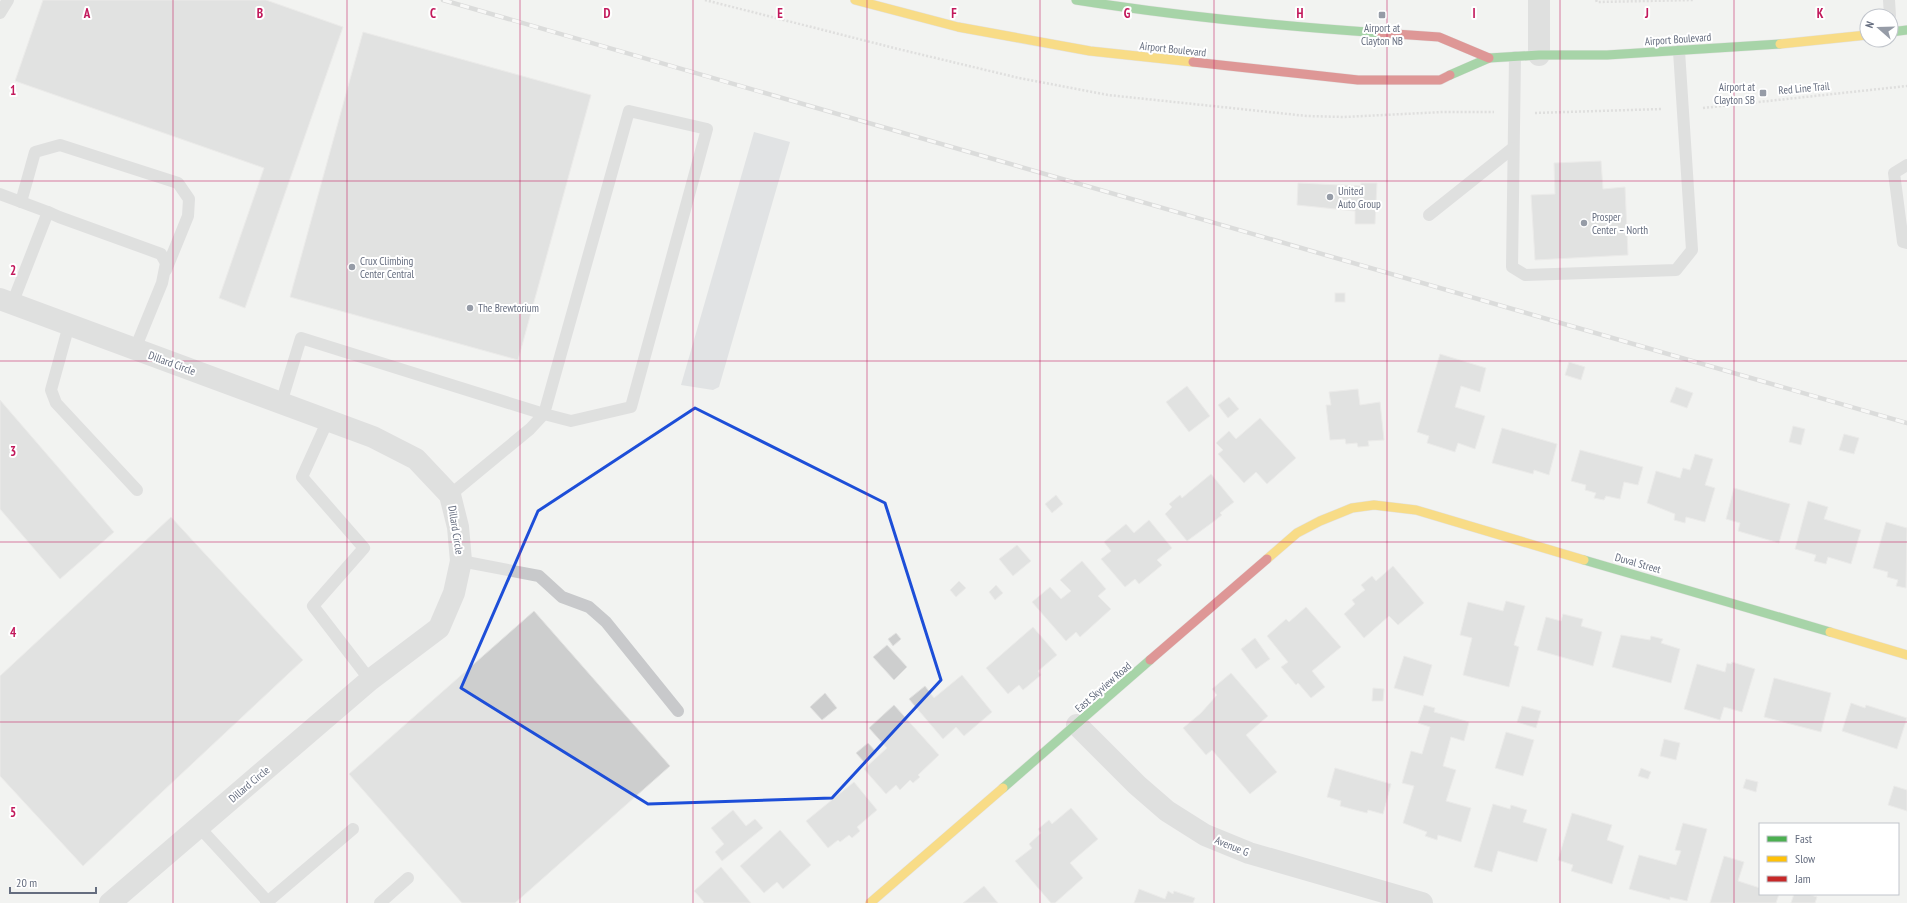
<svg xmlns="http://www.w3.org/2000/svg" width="1907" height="903" font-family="'PT Sans Narrow',sans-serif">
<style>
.water{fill:#ccd1d5}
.building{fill:#cdcece;stroke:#e2e2e1}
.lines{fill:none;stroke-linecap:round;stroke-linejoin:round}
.fast-casing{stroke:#d0d0d0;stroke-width:10}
.slow-casing{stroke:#d0d0d0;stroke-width:10}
.jam-casing{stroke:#d0d0d0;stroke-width:10}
.path{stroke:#c7c7c7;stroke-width:2.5;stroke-dasharray:2 2;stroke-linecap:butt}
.lane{stroke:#c8c9cb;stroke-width:12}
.street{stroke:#c8c9cb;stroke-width:22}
.fast{stroke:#4caf50;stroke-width:9}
.slow{stroke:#ffc107;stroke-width:9}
.jam{stroke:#c62828;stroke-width:9}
.rail-casing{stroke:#bfc0c1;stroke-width:4.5}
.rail{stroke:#fff;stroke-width:3;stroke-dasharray:9;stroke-linecap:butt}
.marked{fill:none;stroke:#1d4ed8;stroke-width:3;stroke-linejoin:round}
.grid{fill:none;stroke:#c2185b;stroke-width:1;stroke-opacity:0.55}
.poi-dot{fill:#969ca7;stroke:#fff;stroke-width:1.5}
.labels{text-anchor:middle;stroke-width:4;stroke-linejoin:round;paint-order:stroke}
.poi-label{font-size:11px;fill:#656d7f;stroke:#fff;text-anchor:start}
.street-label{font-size:11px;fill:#656d7f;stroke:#fff}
.grid-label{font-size:13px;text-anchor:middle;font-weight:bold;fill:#c2185b;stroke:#fff;stroke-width:4;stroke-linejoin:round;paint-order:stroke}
</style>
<rect width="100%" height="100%" fill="#f2f3f1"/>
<path class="water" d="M 754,132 L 790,142 L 719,387 L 713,390 L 681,385 Z"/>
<g class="building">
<path d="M 43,0 L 266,0 L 343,27 L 245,308 L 219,298 L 264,168 L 15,81 Z"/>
<path d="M 363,32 L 591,95 L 518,360 L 290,297 Z"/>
<path d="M 1601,161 L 1603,189 L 1625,187 L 1628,255 L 1535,260 L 1531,195 L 1555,194 L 1554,163 Z"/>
<path d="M 1298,183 L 1361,186 L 1361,183 L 1377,183 L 1375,224 L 1355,224 L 1355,211 L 1297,205 Z"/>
<rect x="1335" y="293" width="10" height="9"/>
<path d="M 1440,354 L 1486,368 L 1480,392 L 1461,386 L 1455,407 L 1485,416 L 1475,449 L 1458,443 L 1455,452 L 1427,443 L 1429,436 L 1417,432 Z"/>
<path d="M 1569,362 L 1585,367 L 1581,380 L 1565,375 Z"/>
<path d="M 1187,386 L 1210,416 L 1189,432 L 1166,402 Z"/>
<path d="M 1676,387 L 1693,393 L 1687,408 L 1670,402 Z"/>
<path d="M 1358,389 L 1360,405 L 1380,402 L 1384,440 L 1368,441 L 1369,446 L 1358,447 L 1357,443 L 1346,444 L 1345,439 L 1330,440 L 1326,405 L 1331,405 L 1329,392 Z"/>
<path d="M 1229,397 L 1239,409 L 1228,418 L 1218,405 Z"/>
<path d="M 0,400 L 114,532 L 60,579 L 0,509 Z"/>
<path d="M 1260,418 L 1296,458 L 1267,484 L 1256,472 L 1244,483 L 1218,454 L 1223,450 L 1216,443 L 1229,431 L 1236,439 Z"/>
<path d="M 1793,426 L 1805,429 L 1801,445 L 1789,442 Z"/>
<path d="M 1502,428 L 1557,444 L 1549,475 L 1534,470 L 1533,474 L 1492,463 Z"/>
<path d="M 1844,434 L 1859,438 L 1854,454 L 1839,450 Z"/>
<path d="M 1580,450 L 1643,467 L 1638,485 L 1624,482 L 1620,499 L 1606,496 L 1604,500 L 1594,498 L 1596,493 L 1585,490 L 1586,485 L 1571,481 Z"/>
<path d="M 1695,454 L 1713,459 L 1705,485 L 1715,488 L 1705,522 L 1686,517 L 1685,523 L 1674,520 L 1675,514 L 1647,503 L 1656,471 L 1680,478 L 1683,468 L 1690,470 Z"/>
<path d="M 1211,474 L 1234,502 L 1220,513 L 1222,515 L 1213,522 L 1187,541 L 1165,514 L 1172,507 L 1169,504 L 1180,495 L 1182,498 Z"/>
<path d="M 1734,488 L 1790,504 L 1779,543 L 1738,531 L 1740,523 L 1726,519 Z"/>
<path d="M 1056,495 L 1063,504 L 1052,513 L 1045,504 Z"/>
<path d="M 1808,501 L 1828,507 L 1824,519 L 1861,530 L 1851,564 L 1828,557 L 1826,564 L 1814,561 L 1816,555 L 1795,549 Z"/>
<path d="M 171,517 L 303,660 L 83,866 L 0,776 L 0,676 Z"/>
<path d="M 1149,520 L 1172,548 L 1157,560 L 1162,565 L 1139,584 L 1135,579 L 1125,587 L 1101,559 L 1111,551 L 1104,542 L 1126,524 L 1134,533 Z"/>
<path d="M 1886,522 L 1907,528 L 1906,588 L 1896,586 L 1898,580 L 1887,577 L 1888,572 L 1873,568 Z"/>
<path d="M 1017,545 L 1031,561 L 1013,576 L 999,559 Z"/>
<path d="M 1082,561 L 1106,589 L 1098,596 L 1111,609 L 1080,637 L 1076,632 L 1066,641 L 1032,602 L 1050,587 L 1061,599 L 1071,591 L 1060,580 Z"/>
<path d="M 1393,566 L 1424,603 L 1398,625 L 1389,616 L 1364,638 L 1344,614 L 1355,604 L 1352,600 L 1365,590 L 1361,585 L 1372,576 L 1376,581 Z"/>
<path d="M 959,581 L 966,588 L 956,597 L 950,590 Z"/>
<path d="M 996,585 L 1003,593 L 995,600 L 989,592 Z"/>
<path d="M 1506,601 L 1525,606 L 1514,645 L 1519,647 L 1509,687 L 1463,675 L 1472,638 L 1460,635 L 1468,602 L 1503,611 Z"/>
<path d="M 1306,607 L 1341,647 L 1312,671 L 1325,687 L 1311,698 L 1298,683 L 1296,685 L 1281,667 L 1288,662 L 1267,636 L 1286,619 L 1289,622 Z"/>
<path d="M 534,611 L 670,766 L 515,903 L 462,903 L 349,774 Z"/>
<path d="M 1563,614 L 1583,619 L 1581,626 L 1602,632 L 1593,666 L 1537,650 L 1546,617 L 1561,621 Z"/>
<path d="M 1033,627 L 1057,655 L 1038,671 L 1041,675 L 1023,690 L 1019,685 L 1008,694 L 986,668 Z"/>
<path d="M 896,633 L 901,639 L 893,646 L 888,639 Z"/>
<path d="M 1621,635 L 1650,640 L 1651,636 L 1663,639 L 1661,643 L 1680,649 L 1671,683 L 1612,667 Z"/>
<path d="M 1255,638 L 1270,659 L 1256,669 L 1241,649 Z"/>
<path d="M 887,645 L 907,667 L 894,680 L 873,657 Z"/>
<path d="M 1404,656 L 1432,665 L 1423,696 L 1394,688 Z"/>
<path d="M 1732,662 L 1755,669 L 1742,712 L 1724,707 L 1720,720 L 1684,709 L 1697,664 L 1725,672 L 1727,663 L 1731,664 Z"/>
<path d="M 1231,673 L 1268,716 L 1246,735 L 1277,772 L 1250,794 L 1212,750 L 1206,755 L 1183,728 L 1201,713 L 1217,695 L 1212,689 Z"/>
<path d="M 962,675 L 992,712 L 964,736 L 956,727 L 943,739 L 909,699 L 925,686 L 934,698 Z"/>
<path d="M 1774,678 L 1831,693 L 1821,732 L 1764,717 Z"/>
<path d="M 1373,688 L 1384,689 L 1383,701 L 1372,701 Z"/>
<path d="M 825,693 L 837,708 L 822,720 L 810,707 Z"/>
<path d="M 1851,703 L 1865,708 L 1866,705 L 1907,718 L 1897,749 L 1842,731 Z"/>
<path d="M 894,705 L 939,755 L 918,775 L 920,777 L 913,783 L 910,780 L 900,790 L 896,785 L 886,794 L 864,769 L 887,748 L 869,728 Z"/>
<path d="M 1424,705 L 1435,708 L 1434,712 L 1469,722 L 1464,741 L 1451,737 L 1443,766 L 1456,770 L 1446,801 L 1471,808 L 1461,842 L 1438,835 L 1437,840 L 1425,836 L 1427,832 L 1403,823 L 1414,786 L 1402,783 L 1411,751 L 1422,754 L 1430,727 L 1418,723 Z"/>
<path d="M 1522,706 L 1541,711 L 1536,728 L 1517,722 Z"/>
<path d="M 1506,732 L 1534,740 L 1523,776 L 1495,768 Z"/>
<path d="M 1664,739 L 1680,743 L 1676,760 L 1660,756 Z"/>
<path d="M 868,743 L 877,753 L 865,763 L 856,753 Z"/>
<path d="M 1335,768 L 1391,784 L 1383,814 L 1368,810 L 1367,813 L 1340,806 L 1341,801 L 1327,797 Z"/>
<path d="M 1641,768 L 1651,772 L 1648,779 L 1638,776 Z"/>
<path d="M 1746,779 L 1758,782 L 1756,792 L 1743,788 Z"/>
<path d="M 854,782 L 877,810 L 857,827 L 860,831 L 852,838 L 849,835 L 840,842 L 838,840 L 828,848 L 806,821 Z"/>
<path d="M 1894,786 L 1907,790 L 1907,811 L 1888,805 Z"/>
<path d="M 1493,804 L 1510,809 L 1511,805 L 1527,810 L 1523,822 L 1547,829 L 1537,862 L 1498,851 L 1492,872 L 1474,867 Z"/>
<path d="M 1071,808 L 1098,839 L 1070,863 L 1083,878 L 1055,903 L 1051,903 L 1015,861 L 1032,848 L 1029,844 L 1041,833 L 1038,829 L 1049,820 L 1052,824 Z"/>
<path d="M 733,810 L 746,826 L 755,819 L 763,828 L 722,861 L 715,852 L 724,844 L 711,828 Z"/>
<path d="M 1572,813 L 1612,825 L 1607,840 L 1624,846 L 1612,884 L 1571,871 L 1573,865 L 1558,860 Z"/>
<path d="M 1683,823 L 1707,829 L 1687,901 L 1670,897 L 1670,900 L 1629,889 L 1639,855 L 1676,865 L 1681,851 L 1675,850 Z"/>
<path d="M 780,830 L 811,865 L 783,889 L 777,882 L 764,893 L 740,866 Z"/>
<path d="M 1724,856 L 1744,862 L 1738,881 L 1760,888 L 1760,894 L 1779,894 L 1776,903 L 1710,903 Z"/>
<path d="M 721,867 L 751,903 L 703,903 L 704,902 L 694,891 Z"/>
<path d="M 984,886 L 998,903 L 963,903 Z"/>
<path d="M 1139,889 L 1165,899 L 1168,891 L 1173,894 L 1174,891 L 1195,898 L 1193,903 L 1134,903 Z"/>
<path d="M 1794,894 L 1808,894 L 1817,897 L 1815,903 L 1791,903 Z"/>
</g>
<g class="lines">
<g class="fast-casing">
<g id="fast">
<path d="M 1076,0 C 1177,16 1278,26 1381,33"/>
<path d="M 1891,32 L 1907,30"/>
<path d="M 1450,75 L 1489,58 L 1539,55 L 1607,55 L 1780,44"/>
<path d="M 1584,560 L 1830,632"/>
<path d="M 1003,788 L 1150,660"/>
</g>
</g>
<g class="slow-casing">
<g id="slow">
<path d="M 855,0 L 958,27 L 1090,51 L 1193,62"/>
<path d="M 1780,44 L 1867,35"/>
<path d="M 1267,559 L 1297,533 L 1320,521 L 1352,508 L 1374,505 L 1416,510 L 1584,560"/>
<path d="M 1830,632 L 1907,655"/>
<path d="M 870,903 L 1003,788"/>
</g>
</g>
<g class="jam-casing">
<g id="jam">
<path d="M 1381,33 L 1439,37 L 1489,58"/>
<path d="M 1193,62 L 1358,80 L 1440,80 L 1450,75"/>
<path d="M 1150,660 L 1267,559"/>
</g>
</g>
<g class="path">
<path d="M 705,0 L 894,48 L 1019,78 L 1108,95 L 1307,116 L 1344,117 L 1443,112 L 1494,112"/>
<path d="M 1596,0 L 1597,2 L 1693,0"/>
<path d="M 1703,108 L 1907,86"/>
<path d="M 1535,113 L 1662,109"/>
</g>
<g class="lane">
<path d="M 1889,0 L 1890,16"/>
<path d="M 0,13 L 8,0"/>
<path d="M 1515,57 L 1512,267 L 1525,275 L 1676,270 L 1692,250 L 1679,51"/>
<path d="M 1907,165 L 1894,173 L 1903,242 L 1907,243"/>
<path d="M 0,194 L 48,212"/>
<path d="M 21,202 L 35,152 L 60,145 L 178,183 L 189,199 L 188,216 L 166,270"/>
<path d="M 1429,215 L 1513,148"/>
<path d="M 12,304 L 48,212 L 59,217 L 161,254 L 166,263 L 162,283 L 135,349"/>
<path d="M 69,325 L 51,390 L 56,403 L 137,490"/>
<path d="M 281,403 L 301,338 L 544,414 L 629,111 L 707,129 L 631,407 L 571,421 L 544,414 L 530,429 L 450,495"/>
<path d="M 328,420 L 302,477 L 364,548 L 313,606 L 370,680"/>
<path d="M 461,561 L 539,576 L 562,597 L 589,607 L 606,622 L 678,711"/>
<path d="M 199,827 L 269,903"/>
<path d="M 266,903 L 353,829"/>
<path d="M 380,903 L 408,878"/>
</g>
<g class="street">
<path d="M 1539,0 L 1539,55"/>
<path d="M 0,299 L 373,437 L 416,459 L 450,495 L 458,527 L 461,561 L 454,593 L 439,628 L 370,680 L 110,903"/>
<path d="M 1077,725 L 1137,785 L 1167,811 L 1205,835 L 1249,853 L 1422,903"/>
</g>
<use href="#fast" class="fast"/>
<use href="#slow" class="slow"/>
<use href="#jam" class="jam"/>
<g class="rail-casing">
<path id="rail" d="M 443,0 L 1907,423"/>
</g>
<use href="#rail" class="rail"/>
</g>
<path d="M0 0H1907V903H0ZM 695,408 L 885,503 L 941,680 L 832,798 L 648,804 L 461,688 L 538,511 Z" fill="#f2f3f1" fill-opacity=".55" fill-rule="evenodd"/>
<path class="marked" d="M 695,408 L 885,503 L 941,680 L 832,798 L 648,804 L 461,688 L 538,511 Z"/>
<path class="grid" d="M 173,0 L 173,903M 347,0 L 347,903M 520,0 L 520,903M 693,0 L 693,903M 867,0 L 867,903M 1040,0 L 1040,903M 1214,0 L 1214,903M 1387,0 L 1387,903M 1560,0 L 1560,903M 1734,0 L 1734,903M 0,181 L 1907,181M 0,361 L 1907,361M 0,542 L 1907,542M 0,722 L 1907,722"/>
<g class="poi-dot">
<rect x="1378" y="11" width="8" height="8" rx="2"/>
<rect x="1759" y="89" width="8" height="8" rx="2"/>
<circle cx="1330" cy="197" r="4"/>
<circle cx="1584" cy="223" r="4"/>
<circle cx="352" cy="267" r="4"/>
<circle cx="470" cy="308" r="4"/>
</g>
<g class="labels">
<g class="poi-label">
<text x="1382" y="32" text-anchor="middle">Airport at<tspan x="1382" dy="13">Clayton NB</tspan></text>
<text x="1755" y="91" text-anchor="end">Airport at<tspan x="1755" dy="13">Clayton SB</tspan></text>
<text x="1338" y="195">United<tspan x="1338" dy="13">Auto Group</tspan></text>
<text x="1592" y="221">Prosper<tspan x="1592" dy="13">Center – North</tspan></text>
<text x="360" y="265">Crux Climbing<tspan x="360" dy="13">Center Central</tspan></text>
<text x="478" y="312">The Brewtorium</text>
</g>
<g class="street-label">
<text transform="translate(1678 39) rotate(-4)" y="4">Airport Boulevard</text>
<text transform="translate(1173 49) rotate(6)" y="4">Airport Boulevard</text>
<text transform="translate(1804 88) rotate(-5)" y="4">Red Line Trail</text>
<text transform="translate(172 363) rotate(20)" y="4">Dillard Circle</text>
<text transform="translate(456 530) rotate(81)" y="4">Dillard Circle</text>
<text transform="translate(1638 563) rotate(16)" y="4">Duval Street</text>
<text transform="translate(1103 687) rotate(-41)" y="4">East Skyview Road</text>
<text transform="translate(249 784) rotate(-40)" y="4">Dillard Circle</text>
<text transform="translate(1232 846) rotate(22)" y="4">Avenue G</text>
</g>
</g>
<g class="grid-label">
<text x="87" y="18">A</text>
<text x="260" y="18">B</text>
<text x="433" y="18">C</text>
<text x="607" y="18">D</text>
<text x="780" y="18">E</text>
<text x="954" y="18">F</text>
<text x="1127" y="18">G</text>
<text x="1300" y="18">H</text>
<text x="1474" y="18">I</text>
<text x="1647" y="18">J</text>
<text x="1820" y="18">K</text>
<text x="13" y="95">1</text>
<text x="13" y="275">2</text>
<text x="13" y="456">3</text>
<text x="13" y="637">4</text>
<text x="13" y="817">5</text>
</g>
<rect x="1759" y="823" width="140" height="72" fill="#ffffff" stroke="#c1c5cc"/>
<rect x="1767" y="836" width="20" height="6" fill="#4caf50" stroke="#c1c5cc"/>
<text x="1795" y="843" font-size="12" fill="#656d7f">Fast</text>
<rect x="1767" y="856" width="20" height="6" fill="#ffc107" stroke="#c1c5cc"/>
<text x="1795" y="863" font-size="12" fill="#656d7f">Slow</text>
<rect x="1767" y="876" width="20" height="6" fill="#c62828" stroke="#c1c5cc"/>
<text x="1795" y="883" font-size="12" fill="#656d7f">Jam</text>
<g transform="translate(1879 28) rotate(290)"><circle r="19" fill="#ffffff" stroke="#c1c5cc"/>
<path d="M0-3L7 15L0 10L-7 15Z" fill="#969ca7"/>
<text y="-6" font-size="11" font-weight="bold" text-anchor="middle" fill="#656d7f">N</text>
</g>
<path d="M10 887v6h86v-6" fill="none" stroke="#656d7f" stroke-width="2"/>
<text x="16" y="887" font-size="12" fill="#656d7f" stroke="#ffffff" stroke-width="3" paint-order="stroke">20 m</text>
</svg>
